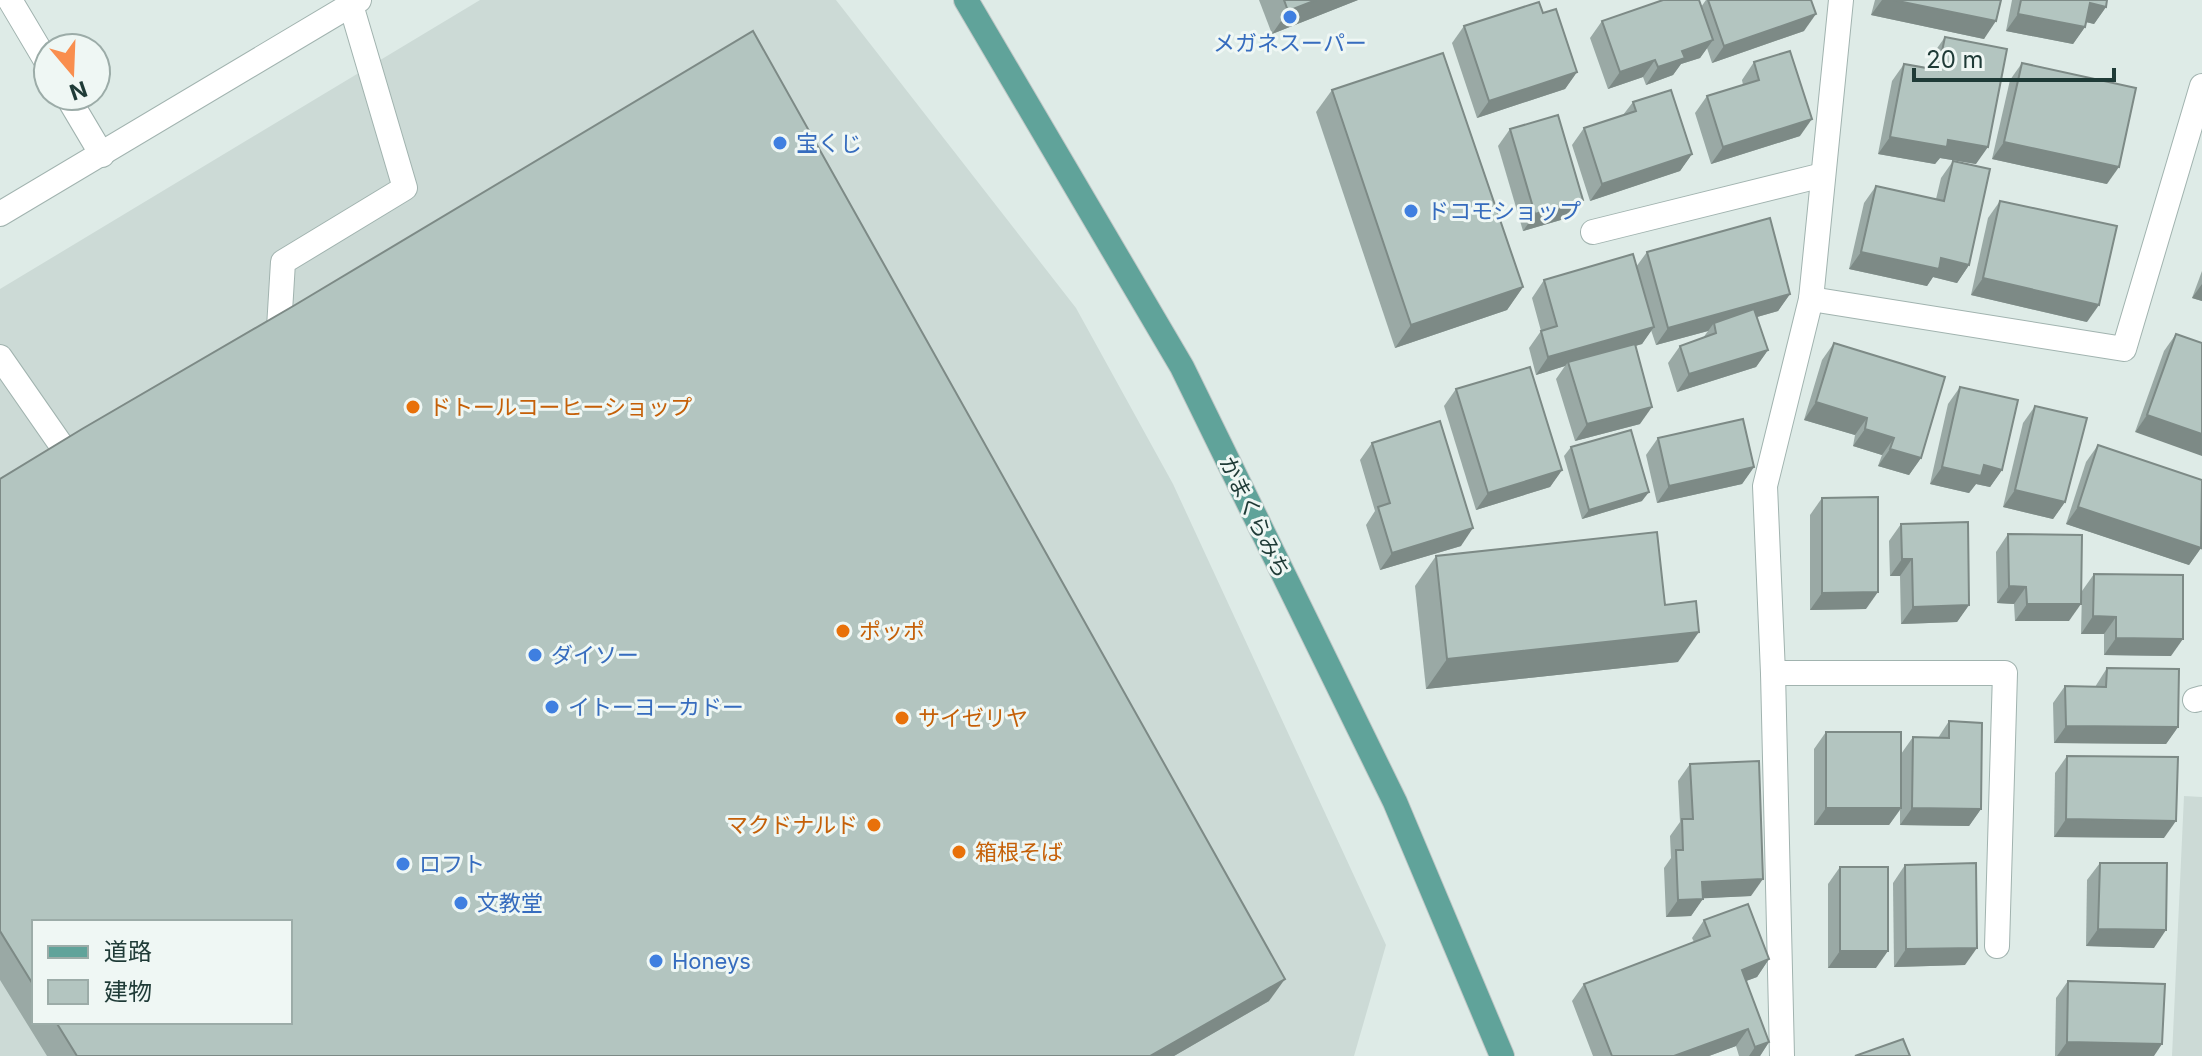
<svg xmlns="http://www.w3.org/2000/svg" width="2202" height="1056" font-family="Inter,'Noto Sans JP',sans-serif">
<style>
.built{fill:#ccdad6;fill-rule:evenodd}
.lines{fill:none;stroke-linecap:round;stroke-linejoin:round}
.minor-casing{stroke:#a1b3af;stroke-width:26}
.major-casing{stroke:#c0c8c7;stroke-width:26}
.minor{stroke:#fff;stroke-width:24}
.major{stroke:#60a39a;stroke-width:24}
.wall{fill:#9aa9a5;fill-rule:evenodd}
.shaded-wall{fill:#7d8a86}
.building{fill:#b3c5c0;stroke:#7d8a86;stroke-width:2}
.shop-dot{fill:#3f7fe0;stroke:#eff7f4;stroke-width:3}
.food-dot{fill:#e8710a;stroke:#eff7f4;stroke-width:3}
.labels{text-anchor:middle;stroke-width:6;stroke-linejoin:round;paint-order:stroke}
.shop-label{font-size:22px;fill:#366cbe;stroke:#eff7f4;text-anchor:start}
.food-label{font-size:22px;fill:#c56008;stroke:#eff7f4;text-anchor:start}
.street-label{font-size:22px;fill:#1f3b37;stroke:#eff7f4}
</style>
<rect width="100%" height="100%" fill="#deebe7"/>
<g class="built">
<path d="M 480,0 L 836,0 L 1076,308 L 1173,484 L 1386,945 L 1354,1056 L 0,1056 L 0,289 ZM 34,922 L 290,922 L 290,1022 L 34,1022 Z"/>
<path d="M 2184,796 L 2202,797 L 2202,1056 L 2172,1056 Z"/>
</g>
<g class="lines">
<g class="minor-casing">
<g id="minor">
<path d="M 10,0 L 48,64"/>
<path d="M 67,96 L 102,155"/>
<path d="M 0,214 L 359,0"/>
<path d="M 1593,232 L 1823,175"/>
<path d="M 1811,299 L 2124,349 L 2202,86"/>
<path d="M 279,328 L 283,262 L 405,188 L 351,5"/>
<path d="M 0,357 L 66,452"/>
<path d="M 1773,673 L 2005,673 L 1997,946"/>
<path d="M 2195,700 L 2202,698"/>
<path d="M 1782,1056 L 1773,673 L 1765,486 L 1811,299 L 1841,0"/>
</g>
</g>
<g class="major-casing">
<path id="major" d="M 966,0 L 1182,367 L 1395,802 L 1502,1056"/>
</g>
<use href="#minor" class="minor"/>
<use href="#major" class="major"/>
</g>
<g class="wall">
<path d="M 1259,0 L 1358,0 L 1272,34 Z"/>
<path d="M 1706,0 L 1811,0 L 1804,31 L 1712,63 L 1707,48 L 1700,58 L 1681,64 L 1673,75 L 1646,85 L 1643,77 L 1608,89 L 1590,38 L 1602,21 L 1701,7 Z"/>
<path d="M 1875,0 L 2001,0 L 1984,39 L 1871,15 Z"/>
<path d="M 2012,0 L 2107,0 L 2106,7 L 2094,24 L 2086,22 L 2085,27 L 2073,44 L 2006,31 Z"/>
<path d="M 1543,13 L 1577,72 L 1565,89 L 1477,118 L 1452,43 L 1464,26 Z"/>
<path d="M 1945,37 L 1976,164 L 1940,158 L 1935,164 L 1878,154 L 1892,81 L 1904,64 L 1930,68 L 1933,54 Z"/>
<path d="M 1754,62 L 1800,136 L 1711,164 L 1695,113 L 1707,96 L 1743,85 L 1742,80 Z"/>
<path d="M 2022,63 L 2107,184 L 1992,159 L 2010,80 Z"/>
<path d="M 1332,90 L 1523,287 L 1507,310 L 1395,348 L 1316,112 Z"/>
<path d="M 1633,102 L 1692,154 L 1680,171 L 1590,201 L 1572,145 L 1584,128 L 1623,115 Z"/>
<path d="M 1510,129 L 1583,200 L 1571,217 L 1523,231 L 1498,146 Z"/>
<path d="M 1953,161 L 1969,265 L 1957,283 L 1933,277 L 1927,286 L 1849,269 L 1864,203 L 1876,186 L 1936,199 L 1941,178 Z"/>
<path d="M 2000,201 L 2087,322 L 1971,295 L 1988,218 Z"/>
<path d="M 1647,252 L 1790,294 L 1778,311 L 1757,317 L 1768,350 L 1756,367 L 1677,392 L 1668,363 L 1680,346 L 1703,338 L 1708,331 L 1656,345 L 1651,330 L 1642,344 L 1635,346 L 1640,424 L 1575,441 L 1556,379 L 1565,366 L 1536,375 L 1529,348 L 1541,331 L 1532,298 L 1544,280 L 1636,267 Z"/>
<path d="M 2202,271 L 2202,301 L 2192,298 Z"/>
<path d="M 2176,334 L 2202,343 L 2135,432 L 2164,351 Z"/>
<path d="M 1834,343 L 1921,458 L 1909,475 L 1878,466 L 1882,455 L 1853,446 L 1855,435 L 1804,420 L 1822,360 Z"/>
<path d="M 1960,387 L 2002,470 L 1990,487 L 1976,484 L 1969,493 L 1930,484 L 1948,404 Z"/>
<path d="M 1456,389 L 1562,470 L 1550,487 L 1476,510 L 1444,406 Z"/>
<path d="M 2035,406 L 2065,502 L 2053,519 L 2003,507 L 2023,423 Z"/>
<path d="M 1658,438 L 1754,467 L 1742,484 L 1657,503 L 1646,455 Z"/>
<path d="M 1372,443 L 1461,546 L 1380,570 L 1366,525 L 1375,511 L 1360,460 Z"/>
<path d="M 2098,445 L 2201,548 L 2189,565 L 2066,524 L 2086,462 Z"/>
<path d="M 1571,447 L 1642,501 L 1582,519 L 1564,456 Z"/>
<path d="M 0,479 L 1269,1001 L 1174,1056 L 47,1056 L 0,980 ZM 34,922 L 290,1022 L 34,1022 Z"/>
<path d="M 1822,498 L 1866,609 L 1810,610 L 1810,515 Z"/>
<path d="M 1901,524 L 1969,605 L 1957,622 L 1901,624 L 1900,576 L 1890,576 L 1889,541 Z"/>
<path d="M 2008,534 L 2069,621 L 2015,621 L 2014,604 L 1997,603 L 1996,552 Z"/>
<path d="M 1436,556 L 1665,605 L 1678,662 L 1426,689 L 1415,586 Z"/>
<path d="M 2094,574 L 2171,656 L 2104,655 L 2104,634 L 2081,634 L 2082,591 Z"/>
<path d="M 2107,668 L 2178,727 L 2166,744 L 2054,743 L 2053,703 L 2065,686 L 2095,687 Z"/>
<path d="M 1949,721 L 1981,809 L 1969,826 L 1900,825 L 1900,810 L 1889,825 L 1814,825 L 1814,749 L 1826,732 L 1901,754 L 1913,737 L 1938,738 Z"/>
<path d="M 2067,756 L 2164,838 L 2054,837 L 2055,773 Z"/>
<path d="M 1690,764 L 1751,896 L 1703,898 L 1691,916 L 1666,917 L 1664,868 L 1671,858 L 1670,836 L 1680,822 L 1678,781 Z"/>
<path d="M 2100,863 L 2154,948 L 2086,946 L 2087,880 Z"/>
<path d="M 1905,865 L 1965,965 L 1894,967 L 1893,883 Z"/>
<path d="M 1840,867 L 1876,968 L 1828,968 L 1828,884 Z"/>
<path d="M 1704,920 L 1769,959 L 1757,977 L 1746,981 L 1769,1042 L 1760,1056 L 1739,1056 L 1736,1046 L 1709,1056 L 1593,1056 L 1572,1001 L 1584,984 L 1694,942 L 1692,938 Z"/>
<path d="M 2068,981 L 2154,1056 L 2055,1056 L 2056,998 Z"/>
</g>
<g class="shaded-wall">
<path d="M 1316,0 L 1358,0 L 1272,34 L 1288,11 Z"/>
<path d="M 1882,0 L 1893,0 L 1996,21 L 1984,39 L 1871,15 Z"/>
<path d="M 2090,3 L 2106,7 L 2094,24 L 2078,20 Z"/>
<path d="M 1816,14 L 1804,31 L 1712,63 L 1724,46 Z"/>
<path d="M 2018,14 L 2085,27 L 2073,44 L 2006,31 Z"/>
<path d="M 1713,40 L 1700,58 L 1681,64 L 1673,75 L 1646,85 L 1658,67 L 1682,51 Z"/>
<path d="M 1655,60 L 1643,77 L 1608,89 L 1620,72 Z"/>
<path d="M 1577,72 L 1565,89 L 1477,118 L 1489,101 Z"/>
<path d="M 1812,119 L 1800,136 L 1711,164 L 1723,147 Z"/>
<path d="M 1890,137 L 1948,140 L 1988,147 L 1976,164 L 1940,158 L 1935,164 L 1878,154 Z"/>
<path d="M 2004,142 L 2119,167 L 2107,184 L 1992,159 Z"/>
<path d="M 1692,154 L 1680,171 L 1590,201 L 1602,184 Z"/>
<path d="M 1583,200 L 1571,217 L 1523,231 L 1535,214 Z"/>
<path d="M 1861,252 L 1941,258 L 1969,265 L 1957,283 L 1933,277 L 1927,286 L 1849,269 Z"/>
<path d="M 1983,278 L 2099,305 L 2087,322 L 1971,295 Z"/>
<path d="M 2202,284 L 2202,301 L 2192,298 Z"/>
<path d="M 1523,287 L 1507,310 L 1395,348 L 1411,325 Z"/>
<path d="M 1790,294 L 1778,311 L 1715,329 L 1714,323 L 1708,331 L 1656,345 L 1668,328 Z"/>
<path d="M 1654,327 L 1642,344 L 1569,365 L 1568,362 L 1565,366 L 1536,375 L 1548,357 Z"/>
<path d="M 1768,350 L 1756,367 L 1677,392 L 1689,374 Z"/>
<path d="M 1816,402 L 1867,418 L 1855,435 L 1804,420 Z"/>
<path d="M 1652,407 L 1640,424 L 1575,441 L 1587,424 Z"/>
<path d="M 2147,415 L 2202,434 L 2202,456 L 2135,432 Z"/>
<path d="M 1865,429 L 1894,438 L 1882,455 L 1853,446 Z"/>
<path d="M 1890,449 L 1921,458 L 1909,475 L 1878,466 Z"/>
<path d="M 1984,465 L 2002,470 L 1990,487 L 1976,484 L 1969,493 L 1930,484 L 1942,467 Z"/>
<path d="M 1754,467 L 1742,484 L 1657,503 L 1669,486 Z"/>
<path d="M 1562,470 L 1550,487 L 1476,510 L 1488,493 Z"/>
<path d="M 2015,490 L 2065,502 L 2053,519 L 2003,507 Z"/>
<path d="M 1649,492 L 1642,501 L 1582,519 L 1589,510 Z"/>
<path d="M 2078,507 L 2201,548 L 2189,565 L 2066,524 Z"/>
<path d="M 1473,528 L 1461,546 L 1380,570 L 1392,553 Z"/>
<path d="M 1902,559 L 1912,559 L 1900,576 L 1890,576 Z"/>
<path d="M 2009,586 L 2026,587 L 2014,604 L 1997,603 Z"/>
<path d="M 1878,592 L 1866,609 L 1810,610 L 1822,593 Z"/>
<path d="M 2027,604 L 2081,604 L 2069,621 L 2015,621 Z"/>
<path d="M 1969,605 L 1957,622 L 1901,624 L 1913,607 Z"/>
<path d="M 2093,616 L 2116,617 L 2104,634 L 2081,634 Z"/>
<path d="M 1699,632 L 1678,662 L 1426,689 L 1447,659 Z"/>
<path d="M 2116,638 L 2183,639 L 2171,656 L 2104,655 Z"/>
<path d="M 2066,726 L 2178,727 L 2166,744 L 2054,743 Z"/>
<path d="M 1826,808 L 1901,808 L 1889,825 L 1814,825 Z"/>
<path d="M 1912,808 L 1981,809 L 1969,826 L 1900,825 Z"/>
<path d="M 2066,819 L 2176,821 L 2164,838 L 2054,837 Z"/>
<path d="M 1763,879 L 1751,896 L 1690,899 L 1702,882 Z"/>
<path d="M 1703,899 L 1691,916 L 1666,917 L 1678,900 Z"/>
<path d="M 2098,929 L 2166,930 L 2154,948 L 2086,946 Z"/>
<path d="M 1977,948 L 1965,965 L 1894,967 L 1906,949 Z"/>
<path d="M 1840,951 L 1888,951 L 1876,968 L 1828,968 Z"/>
<path d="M 1769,959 L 1757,977 L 1730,987 L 1742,970 Z"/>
<path d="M 1285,979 L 1269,1001 L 1174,1056 L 1150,1056 Z"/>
<path d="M 1748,1029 L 1736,1046 L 1709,1056 L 1674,1056 Z"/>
<path d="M 1769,1042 L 1760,1056 L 1749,1056 L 1755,1047 Z"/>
<path d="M 2067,1042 L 2162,1044 L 2154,1056 L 2057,1056 Z"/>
</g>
<g class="building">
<path d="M 1284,0 L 1316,0 L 1288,11 Z"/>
<path d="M 1663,0 L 1699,0 L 1713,40 L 1682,51 L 1685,58 L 1658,67 L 1655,60 L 1620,72 L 1602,21 Z"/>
<path d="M 1708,0 L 1811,0 L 1816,14 L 1724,46 Z"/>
<path d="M 1893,0 L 2001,0 L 1996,21 Z"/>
<path d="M 2021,0 L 2107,0 L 2106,7 L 2090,3 L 2085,27 L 2018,14 Z"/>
<path d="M 1539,2 L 1543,13 L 1556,9 L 1577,72 L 1489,101 L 1464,26 Z"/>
<path d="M 753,31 L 1285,979 L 1150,1056 L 77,1056 L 56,1022 L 290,1022 L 290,922 L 34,922 L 34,986 L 0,931 L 0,479 L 82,429 L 295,305 Z"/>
<path d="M 1945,37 L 2007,49 L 1988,147 L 1948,140 L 1947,147 L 1890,137 L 1904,64 L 1938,70 Z"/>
<path d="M 1790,51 L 1812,119 L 1723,147 L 1707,96 L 1759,80 L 1754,62 Z"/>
<path d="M 1443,53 L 1523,287 L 1411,325 L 1332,90 Z"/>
<path d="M 2022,63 L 2136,88 L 2119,167 L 2004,142 Z"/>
<path d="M 1671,90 L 1692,154 L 1602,184 L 1584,128 L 1636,111 L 1633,102 Z"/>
<path d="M 1558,115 L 1583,200 L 1535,214 L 1510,129 Z"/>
<path d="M 1953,161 L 1990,169 L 1969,265 L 1941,258 L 1939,269 L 1861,252 L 1876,186 L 1944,201 Z"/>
<path d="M 2000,201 L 2117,226 L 2099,305 L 1983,278 Z"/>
<path d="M 1770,218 L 1790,294 L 1668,328 L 1647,252 Z"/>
<path d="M 1633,254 L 1654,327 L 1548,357 L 1541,331 L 1557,326 L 1544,280 Z"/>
<path d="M 1754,309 L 1768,350 L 1689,374 L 1680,346 L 1716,333 L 1714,323 Z"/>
<path d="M 2176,334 L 2202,343 L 2202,434 L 2147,415 Z"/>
<path d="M 1834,343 L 1945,377 L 1921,458 L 1890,449 L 1894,438 L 1865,429 L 1867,418 L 1816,402 Z"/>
<path d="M 1635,344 L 1652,407 L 1587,424 L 1568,362 Z"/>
<path d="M 1530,367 L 1562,470 L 1488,493 L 1456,389 Z"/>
<path d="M 1960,387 L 2018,400 L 2002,470 L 1984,465 L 1981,476 L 1942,467 Z"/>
<path d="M 2035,406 L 2087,418 L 2065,502 L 2015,490 Z"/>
<path d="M 1743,419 L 1754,467 L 1669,486 L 1658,438 Z"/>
<path d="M 1440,421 L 1473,528 L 1392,553 L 1378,507 L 1390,503 L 1372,443 Z"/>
<path d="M 1631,430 L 1649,492 L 1589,510 L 1571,447 Z"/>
<path d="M 2098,445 L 2202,480 L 2201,548 L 2078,507 Z"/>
<path d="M 1878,497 L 1878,592 L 1822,593 L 1822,498 Z"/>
<path d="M 1968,522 L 1969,605 L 1913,607 L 1912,559 L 1902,559 L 1901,524 Z"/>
<path d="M 1657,532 L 1665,605 L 1696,601 L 1699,632 L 1447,659 L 1436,556 Z"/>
<path d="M 2008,534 L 2082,535 L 2081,604 L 2027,604 L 2026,587 L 2009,586 Z"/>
<path d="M 2094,574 L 2183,575 L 2183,639 L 2116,638 L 2116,617 L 2093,616 Z"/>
<path d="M 2107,668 L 2179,669 L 2178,727 L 2066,726 L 2065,686 L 2106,687 Z"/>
<path d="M 1949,721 L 1982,723 L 1981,809 L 1912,808 L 1913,737 L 1949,738 Z"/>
<rect x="1826" y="732" width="75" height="76"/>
<path d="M 2067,756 L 2178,757 L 2176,821 L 2066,819 Z"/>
<path d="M 1759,761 L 1763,879 L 1702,882 L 1703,899 L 1678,900 L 1676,850 L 1683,850 L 1682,819 L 1693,819 L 1690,764 Z"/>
<path d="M 1976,863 L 1977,948 L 1906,949 L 1905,865 Z"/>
<path d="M 2100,863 L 2167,863 L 2166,930 L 2098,929 Z"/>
<rect x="1840" y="867" width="48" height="84"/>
<path d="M 1748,904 L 1769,959 L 1742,970 L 1769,1042 L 1755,1047 L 1748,1029 L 1674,1056 L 1612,1056 L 1584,984 L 1710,936 L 1704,920 Z"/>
<path d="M 2068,981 L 2165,984 L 2162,1044 L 2067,1042 Z"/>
<path d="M 1903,1039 L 1910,1056 L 1855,1056 Z"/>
</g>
<g class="shop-dot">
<circle cx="1290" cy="17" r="8"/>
<circle cx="780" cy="143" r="8"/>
<circle cx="1411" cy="211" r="8"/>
<circle cx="535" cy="655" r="8"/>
<circle cx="552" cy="707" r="8"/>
<circle cx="403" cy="864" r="8"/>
<circle cx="461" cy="903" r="8"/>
<circle cx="656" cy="961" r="8"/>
</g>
<g class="food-dot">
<circle cx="413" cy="407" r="8"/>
<circle cx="843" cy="631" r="8"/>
<circle cx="902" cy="718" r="8"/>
<circle cx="874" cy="825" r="8"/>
<circle cx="959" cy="852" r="8"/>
</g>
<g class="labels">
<g class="shop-label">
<text x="1290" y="51" text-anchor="middle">メガネスーパー</text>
<text x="796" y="151">宝くじ</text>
<text x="1427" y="219">ドコモショップ</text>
<text x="551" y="663">ダイソー</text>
<text x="568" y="715">イトーヨーカドー</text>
<text x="419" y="872">ロフト</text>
<text x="477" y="911">文教堂</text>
<text x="672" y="969">Honeys</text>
</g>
<g class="food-label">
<text x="429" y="415">ドトールコーヒーショップ</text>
<text x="859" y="639">ポッポ</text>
<text x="918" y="726">サイゼリヤ</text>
<text x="858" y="833" text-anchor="end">マクドナルド</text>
<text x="975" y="860">箱根そば</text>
</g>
<g class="street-label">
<text transform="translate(1255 517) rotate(64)" y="8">かまくらみち</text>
</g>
</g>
<rect x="32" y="920" width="260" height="104" fill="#eff7f4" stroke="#9caca8" stroke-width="2"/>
<rect x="48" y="946" width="40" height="12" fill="#60a39a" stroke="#9caca8" stroke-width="2"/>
<text x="104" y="960" font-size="24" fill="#1f3b37">道路</text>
<rect x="48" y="980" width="40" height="24" fill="#b3c5c0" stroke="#9caca8" stroke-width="2"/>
<text x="104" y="1000" font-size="24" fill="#1f3b37">建物</text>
<g transform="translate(72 72) rotate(161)"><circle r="38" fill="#eff7f4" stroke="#9caca8" stroke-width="2"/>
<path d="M0-6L14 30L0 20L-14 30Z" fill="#f98e4e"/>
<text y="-12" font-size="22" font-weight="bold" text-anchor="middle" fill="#1f3b37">N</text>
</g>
<path d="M1914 68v12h200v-12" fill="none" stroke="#1f3b37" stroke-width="4"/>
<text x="1926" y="68" font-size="24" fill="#1f3b37" stroke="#eff7f4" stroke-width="6" paint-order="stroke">20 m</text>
</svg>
